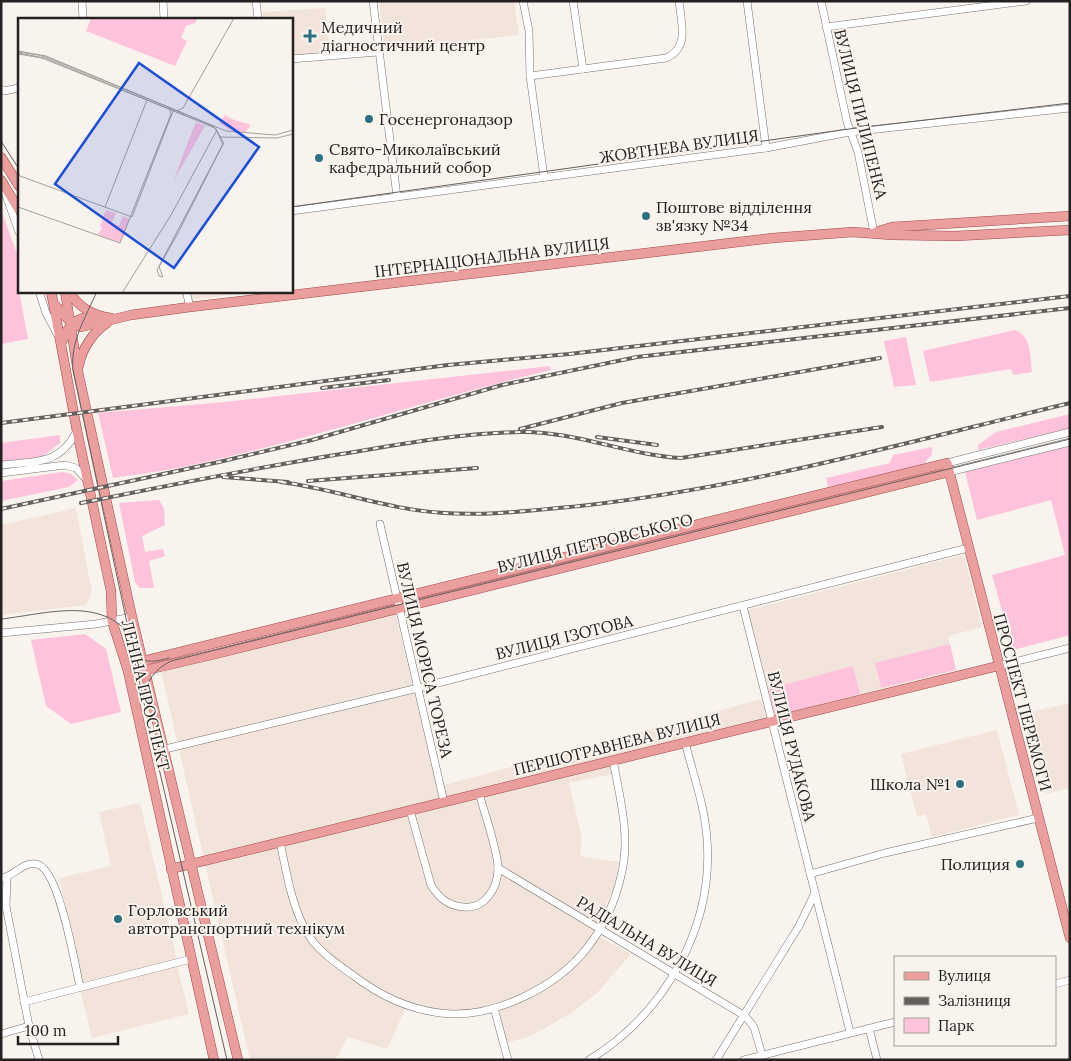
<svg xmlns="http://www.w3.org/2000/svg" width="1071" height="1061" font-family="Lora,serif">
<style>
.built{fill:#f2e4db}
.green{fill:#fec2dc}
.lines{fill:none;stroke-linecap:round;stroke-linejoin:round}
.minor-casing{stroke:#75706c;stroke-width:8}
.major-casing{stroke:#9c4848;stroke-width:10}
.minor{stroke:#fff;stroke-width:7}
.major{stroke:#eb9e9e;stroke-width:9}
.tram{stroke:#63605d;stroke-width:1}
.rail-casing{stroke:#63605d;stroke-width:4}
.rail{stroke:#f9f3ee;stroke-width:2;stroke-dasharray:5.5;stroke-linecap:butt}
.poi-dot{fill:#2d7181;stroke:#f9f3ee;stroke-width:2}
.labels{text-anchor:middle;stroke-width:4;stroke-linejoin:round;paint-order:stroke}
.poi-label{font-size:16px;fill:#242120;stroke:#f9f3ee;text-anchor:start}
.street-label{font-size:16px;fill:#242120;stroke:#f9f3ee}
.inset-road{fill:none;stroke:#a49f9c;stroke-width:1}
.view{fill:#1d4ed8;fill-opacity:0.15;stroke:#1d4ed8;stroke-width:2.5}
.inset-edge{fill:none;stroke:#242120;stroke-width:2.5}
</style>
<rect width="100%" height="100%" fill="#f9f3ee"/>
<g class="built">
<path d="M 379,1 L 514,1 L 519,35 L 385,49 Z"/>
<path d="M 325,8 L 330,54 L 291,56 L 291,19 L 263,19 L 262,12 Z"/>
<path d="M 190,291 L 254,291 L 254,292 L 191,300 Z"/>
<path d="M 76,508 L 92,592 L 86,605 L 1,615 L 1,525 Z"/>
<path d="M 964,555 L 982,627 L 948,636 L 956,670 L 775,716 L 748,610 Z"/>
<path d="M 395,612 L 437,787 L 762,699 L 767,718 L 610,759 L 612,774 L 569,783 L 582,838 L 580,856 L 619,862 L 614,887 L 593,933 L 631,954 L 598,992 L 573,1012 L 531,1036 L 506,1043 L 496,1005 L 471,1010 L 448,1011 L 408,1003 L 387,1049 L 348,1037 L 335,1060 L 250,1060 L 161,671 Z"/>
<path d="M 1070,703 L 1070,788 L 1046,794 L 1026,713 Z"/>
<path d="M 997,730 L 1019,815 L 932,837 L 926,814 L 917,817 L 901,754 Z"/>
<path d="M 140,803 L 177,960 L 83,982 L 59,878 L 111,866 L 99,812 Z"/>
<path d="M 177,965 L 189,1014 L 92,1038 L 80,989 Z"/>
</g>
<g class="green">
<path d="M 1,210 L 19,259 L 19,291 L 28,339 L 1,344 Z"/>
<path d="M 1015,330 C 1032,336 1030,357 1032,372 L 1013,375 L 1011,369 L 930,382 L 923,351 Z"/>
<path d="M 906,337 L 916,385 L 894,387 L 884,341 Z"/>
<path d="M 550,366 L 551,370 C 430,399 313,439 192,465 C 166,471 139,474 113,478 L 98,413 L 225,402 Z"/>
<path d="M 1070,414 L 1070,428 L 978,450 L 978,445 L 996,432 Z"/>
<path d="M 60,435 L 60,443 L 42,457 L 1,462 L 1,443 Z"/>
<path d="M 1070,446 L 1070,635 L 1013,650 L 992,575 L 1065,555 L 1051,500 L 977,520 L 965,472 Z"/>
<path d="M 932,447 L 932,454 L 923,465 L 828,487 L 826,478 L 890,463 L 893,455 Z"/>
<path d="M 62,472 L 71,474 L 78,480 L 69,487 L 1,501 L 1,481 Z"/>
<path d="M 159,500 L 164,508 L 165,525 L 142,536 L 145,552 L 163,549 L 165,556 L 149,561 L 154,588 L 140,588 L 135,582 L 119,503 Z"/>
<path d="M 85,634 L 106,649 L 121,712 L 71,724 L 46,706 L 31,640 Z"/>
<path d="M 950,644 L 956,670 L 881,688 L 875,663 Z"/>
<path d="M 853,666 L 860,694 L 775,716 L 768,689 Z"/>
</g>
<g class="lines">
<g class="minor-casing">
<g id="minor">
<path d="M 82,1 L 83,19"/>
<path d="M 163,1 L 164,19"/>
<path d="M 256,1 L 258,19"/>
<path d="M 373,1 L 397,197"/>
<path d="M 523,1 L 529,31 L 530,76 L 544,177"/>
<path d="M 573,1 L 583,69"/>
<path d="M 747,1 L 766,148"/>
<path d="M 821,1 L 847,122 L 858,152 L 874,233"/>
<path d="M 826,27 L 1026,1"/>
<path d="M 291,59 L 378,52"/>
<path d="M 530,76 L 666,58 C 690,48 681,23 679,1"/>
<path d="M 1,89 L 4,91 L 19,88"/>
<path d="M 3,187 L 19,232"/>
<path d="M 291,211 L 766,148 L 850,132 L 1070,108"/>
<path d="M 39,291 L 46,313 L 57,334"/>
<path d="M 186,291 L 190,307"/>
<path d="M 947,463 L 1070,432"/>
<path d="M 1,465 C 35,461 59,466 77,431"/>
<path d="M 949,472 L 1070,442"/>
<path d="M 1,473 L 65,465 L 76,468 L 87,480"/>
<path d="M 380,524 L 444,802"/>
<path d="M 743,606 L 850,1032"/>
<path d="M 1,633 L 96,624 L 132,617"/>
<path d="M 998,666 L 1070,648"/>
<path d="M 165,749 L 418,688 L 968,548"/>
<path d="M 410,810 L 431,885 C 439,898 448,906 464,907 C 485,909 498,888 498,868 C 498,851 484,812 479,793"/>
<path d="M 280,842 C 287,874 292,911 311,939 C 322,954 339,965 354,976 C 379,995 408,1009 440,1013 C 491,1020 556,988 587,948 C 604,927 615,902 621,876 C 631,837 620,799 613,760"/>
<path d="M 498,868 L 745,1016 L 754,1027 L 762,1055"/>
<path d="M 810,874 L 885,853 L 1038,818"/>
<path d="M 7,877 L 6,906 L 29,1026 L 39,1060"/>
<path d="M 1,878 C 14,877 21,862 36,864 C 59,866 75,966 80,987"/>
<path d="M 1055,984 L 1070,980"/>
<path d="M 24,1002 L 191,959"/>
<path d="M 494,1008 L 508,1060"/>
<path d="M 869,1028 L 877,1060"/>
<path d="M 1,1034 L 29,1026"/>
<path d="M 589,1060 C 664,1014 714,928 707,839 C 705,807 693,774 685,742"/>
<path d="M 716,1060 L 799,926 L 815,893"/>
<path d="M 744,1060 L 895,1022"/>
</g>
</g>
<g class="major-casing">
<g id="major">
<path d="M 1,157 L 19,186"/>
<path d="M 1,180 L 19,210"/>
<path d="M 876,232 L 892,227 L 1070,216"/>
<path d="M 51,291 L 77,431 L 111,591 L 112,621 L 128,671 L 214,1060"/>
<path d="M 65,291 L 78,372 L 132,617 L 238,1060"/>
<path d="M 68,291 C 78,306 93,316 111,318"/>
<path d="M 55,305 L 72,324 L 81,327 L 131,315 L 190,307 L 773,238 L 853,232 L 892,235 L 956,236 L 1070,230"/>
<path d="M 62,342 C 68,324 76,318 96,315"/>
<path d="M 79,365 C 82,349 93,332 107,323"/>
<path d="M 128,671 L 143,661 L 947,463 L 1070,938"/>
<path d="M 128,671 L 138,672 L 211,655 L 949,472"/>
<path d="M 171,869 L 998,666"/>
</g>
</g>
<use href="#minor" class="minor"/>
<use href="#major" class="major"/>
<g class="tram">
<path d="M 1,141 L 19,169"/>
<path d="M 291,207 L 849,129 L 1070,103"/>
<path d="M 97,291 C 86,317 70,341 73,370 L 147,717 L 227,1060"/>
<path d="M 1,619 C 41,615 98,596 128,633"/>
<path d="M 132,650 C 144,665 153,662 169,658"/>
<path d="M 143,699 C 146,681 155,669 171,661 L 1070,439"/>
</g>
<g class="rail-casing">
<g id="rail">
<path d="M 322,388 L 389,380"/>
<path d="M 1,423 L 448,365 L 569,354 L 1070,296"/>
<path d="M 520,429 L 622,403 L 880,358"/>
<path d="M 597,437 L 657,445"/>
<path d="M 223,477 L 288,482"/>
<path d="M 308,481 L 477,468"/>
<path d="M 281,482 C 336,489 388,510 444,513 C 489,516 535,510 580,506 C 746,488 908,442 1070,403"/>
<path d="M 81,503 C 170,485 259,467 348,453 C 406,443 463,433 521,432 C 575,431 627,455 681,458 L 882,427"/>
<path d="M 1,509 L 219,462 L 312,440 L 502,385 L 637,357 L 1070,308"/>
</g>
</g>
<use href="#rail" class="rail"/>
</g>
<g class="poi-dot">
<path d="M307.5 28.5h5v5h5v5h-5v5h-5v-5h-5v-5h5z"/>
<circle cx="369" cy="119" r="5"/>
<circle cx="319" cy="158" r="5"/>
<circle cx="646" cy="216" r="5"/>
<circle cx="960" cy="784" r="5"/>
<circle cx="1020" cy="864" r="5"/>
<circle cx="118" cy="919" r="5"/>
</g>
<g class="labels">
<g class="poi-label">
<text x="321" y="33">Медичний<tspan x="321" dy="18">діагностичний центр</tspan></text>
<text x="379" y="125">Госенергонадзор</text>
<text x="329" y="155">Свято-Миколаївський<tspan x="329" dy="18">кафедральний собор</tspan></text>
<text x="656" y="213">Поштове відділення<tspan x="656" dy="18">зв'язку №34</tspan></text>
<text x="950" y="790" text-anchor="end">Школа №1</text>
<text x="1010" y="870" text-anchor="end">Полиция</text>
<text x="128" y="916">Горловський<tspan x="128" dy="18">автотранспортний технікум</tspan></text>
</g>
<g class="street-label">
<text transform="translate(861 114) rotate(76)" y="6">ВУЛИЦЯ ПИЛИПЕНКА</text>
<text transform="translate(679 146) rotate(-8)" y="6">ЖОВТНЕВА ВУЛИЦЯ</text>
<text transform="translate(492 257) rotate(-7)" y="6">ІНТЕРНАЦІОНАЛЬНА ВУЛИЦЯ</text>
<text transform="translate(595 543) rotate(-14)" y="6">ВУЛИЦЯ ПЕТРОВСЬКОГО</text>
<text transform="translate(564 637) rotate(-14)" y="6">ВУЛИЦЯ ІЗОТОВА</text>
<text transform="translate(425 660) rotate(77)" y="6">ВУЛИЦЯ МОРІСА ТОРЕЗА</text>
<text transform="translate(146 695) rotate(76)" y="6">ЛЕНІНА ПРОСПЕКТ</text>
<text transform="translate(1023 702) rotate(75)" y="6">ПРОСПЕКТ ПЕРЕМОГИ</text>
<text transform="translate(617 744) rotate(-14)" y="6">ПЕРШОТРАВНЕВА ВУЛИЦЯ</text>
<text transform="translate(792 746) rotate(76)" y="6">ВУЛИЦЯ РУДАКОВА</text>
<text transform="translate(647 941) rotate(31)" y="6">РАДІАЛЬНА ВУЛИЦЯ</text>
</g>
</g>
<g transform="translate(18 18)">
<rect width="275" height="275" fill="#f9f3ee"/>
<path d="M 73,0 L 180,0 L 177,5 L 168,8 L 163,20 L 169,23 L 157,48 L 68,13 ZM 207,97 L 214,101 L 233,107 L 227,115 L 211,111 L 201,105 ZM 178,104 L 187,108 L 156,162 L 168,129 ZM 88,192 L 98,195 L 94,205 L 101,208 L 105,198 L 112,201 L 102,224 L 79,217 L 84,210 L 82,208 Z" fill="#fec2dc"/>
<path class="inset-road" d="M 0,33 L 28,38 L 208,113 L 257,117 L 275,112M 0,34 L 20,37 L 28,39 L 162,94 L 194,108 L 198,111 L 205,124 L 205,126 L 160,215 L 141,249 L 145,259 L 141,258 L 139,252 L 205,126 L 197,110 L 27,40 L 0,35M 0,36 L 24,40 L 166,97M 159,93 L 165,90 L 216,0M 201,119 L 259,120 L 275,116M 0,154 L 2,158 L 114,199 L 155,93M 0,189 L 102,225 L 153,96 L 151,90M 87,189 L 129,82M 104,275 L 153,197 L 199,112"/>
<path class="view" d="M 121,45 L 241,129 L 156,250 L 37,166 Z"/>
<rect width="275" height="275" class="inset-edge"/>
</g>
<rect width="1071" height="1061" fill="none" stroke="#242120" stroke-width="5"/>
<rect x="894" y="956" width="162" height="90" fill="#f9f3ee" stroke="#a49f9c"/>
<rect x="904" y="972" width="25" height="8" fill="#eb9e9e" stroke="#a49f9c"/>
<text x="938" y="981" font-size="15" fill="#242120">Вулиця</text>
<rect x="904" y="997" width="25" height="8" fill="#63605d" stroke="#a49f9c"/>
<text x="938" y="1006" font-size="15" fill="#242120">Залізниця</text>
<rect x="904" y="1018" width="25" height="15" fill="#fec2dc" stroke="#a49f9c"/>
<text x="938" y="1031" font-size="15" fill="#242120">Парк</text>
<path d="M18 1036v8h100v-8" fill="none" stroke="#242120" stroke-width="2.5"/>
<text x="25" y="1036" font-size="15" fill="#242120" stroke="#f9f3ee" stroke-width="4" paint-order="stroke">100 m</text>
</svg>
